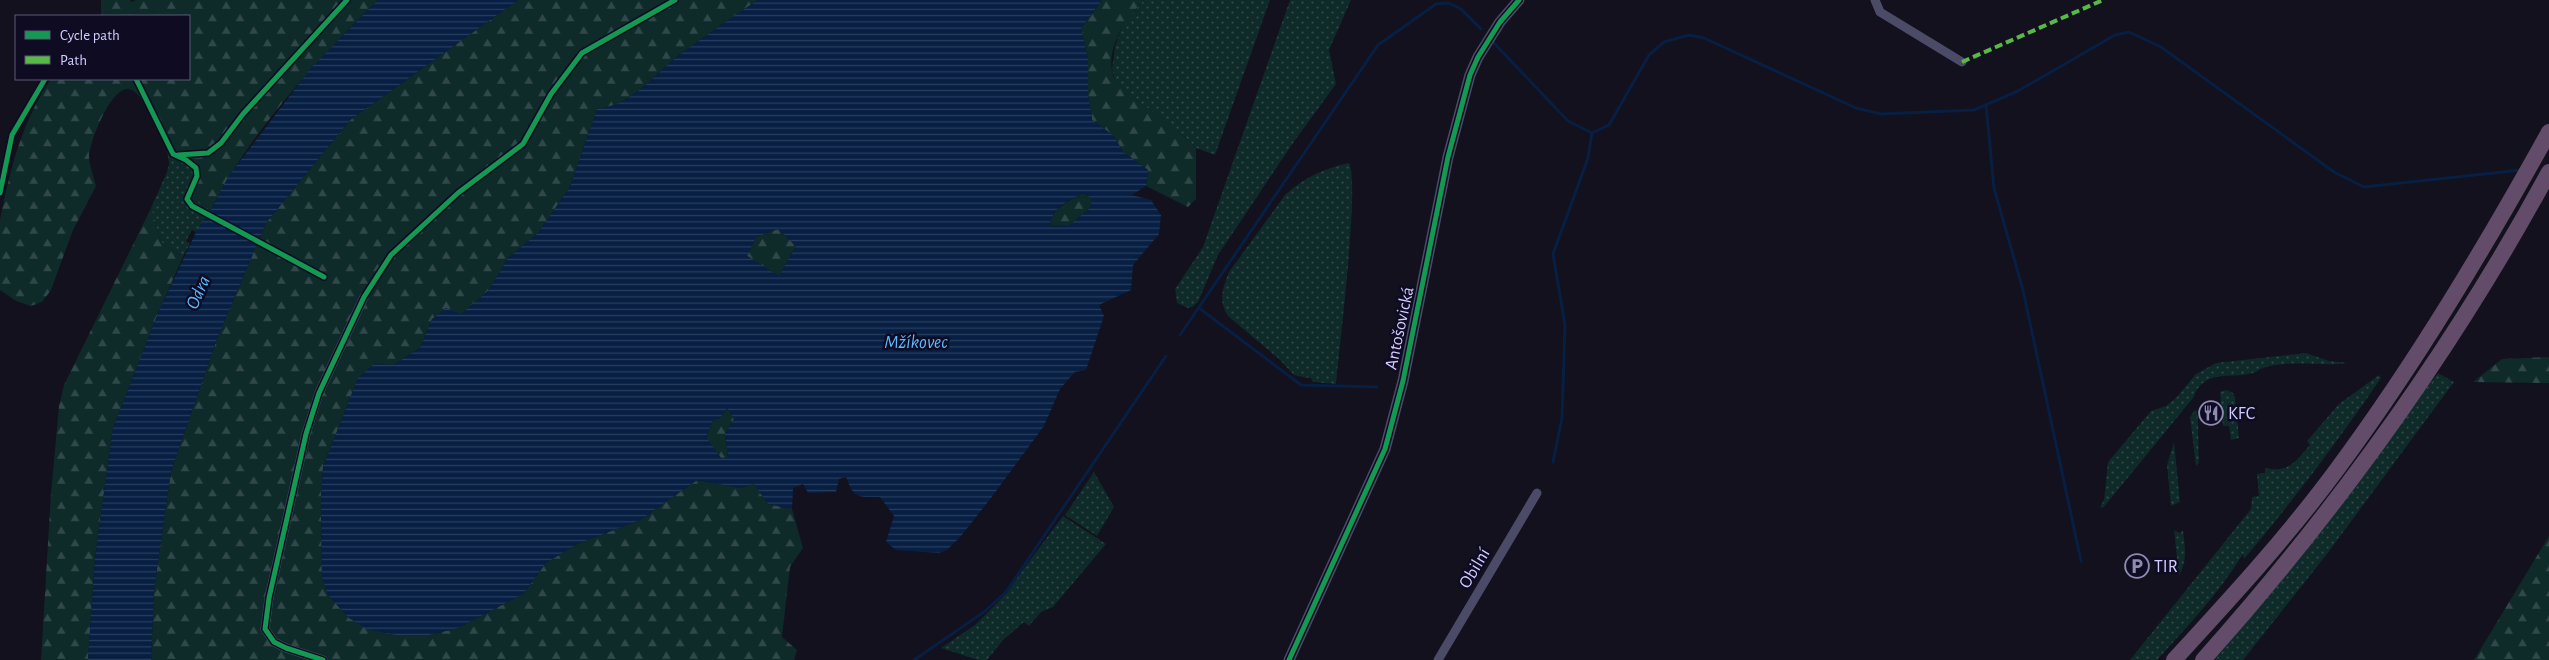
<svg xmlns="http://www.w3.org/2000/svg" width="2549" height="660" font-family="'Alegreya Sans',sans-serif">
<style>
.grass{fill:url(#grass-dots)}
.forest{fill:url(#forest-firs)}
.water{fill:url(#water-rules);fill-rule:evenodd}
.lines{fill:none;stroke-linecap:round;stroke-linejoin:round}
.stream{stroke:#071f43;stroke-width:3}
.minor{stroke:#4b4b67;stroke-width:9}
.tertiary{stroke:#4b4b67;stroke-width:11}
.motorway{stroke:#634c6a;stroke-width:16}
.quiet{stroke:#58b947;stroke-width:4;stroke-dasharray:8 4;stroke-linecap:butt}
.cycleway-casing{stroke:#0e0b23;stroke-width:8}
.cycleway{stroke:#139951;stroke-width:5}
.labels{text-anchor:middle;stroke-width:5;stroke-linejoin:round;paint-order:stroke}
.street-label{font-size:18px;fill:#d1cdff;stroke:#0e0b23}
.poi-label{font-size:18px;fill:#d1cdff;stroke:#0e0b23;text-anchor:start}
.water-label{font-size:19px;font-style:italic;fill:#5bb9ff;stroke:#0e0b23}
</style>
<defs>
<pattern id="grass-dots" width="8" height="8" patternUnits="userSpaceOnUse" patternTransform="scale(1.25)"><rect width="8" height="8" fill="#0e2a29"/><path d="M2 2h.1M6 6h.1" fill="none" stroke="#304849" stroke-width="1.8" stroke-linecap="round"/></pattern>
<pattern id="forest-firs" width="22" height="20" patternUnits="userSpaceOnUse" patternTransform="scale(1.25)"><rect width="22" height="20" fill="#0e2a29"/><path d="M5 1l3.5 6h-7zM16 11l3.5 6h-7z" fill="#304849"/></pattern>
<pattern id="water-rules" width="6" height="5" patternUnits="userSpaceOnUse" patternTransform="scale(1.25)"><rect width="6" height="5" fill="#071f43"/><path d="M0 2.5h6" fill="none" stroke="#2a3e5f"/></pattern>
</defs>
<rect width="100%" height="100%" fill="#12111d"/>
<g class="grass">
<path d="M 1144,0 L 1270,0 L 1215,155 L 1196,148 L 1185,137 L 1116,84 L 1112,69 L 1115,46 L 1123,24 Z"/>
<path d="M 1290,0 L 1351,0 L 1329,50 L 1336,84 L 1293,143 L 1218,255 L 1198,302 L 1192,307 L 1188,308 L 1177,303 L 1175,289 L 1203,247 Z"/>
<path d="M 167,150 L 177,152 L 200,165 C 202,180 191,187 193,200 L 211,210 L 196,232 L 192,230 L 186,241 L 190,243 L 183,257 L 161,242 L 151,208 L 167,172 L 169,164 Z"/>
<path d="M 1349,163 C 1360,184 1339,349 1336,384 L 1313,382 L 1310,377 L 1307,378 L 1294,375 L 1279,359 L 1229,317 C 1218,303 1222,289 1229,272 L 1285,195 C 1303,178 1325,168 1349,163 Z"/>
<path d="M 2306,353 L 2329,361 L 2348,363 C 2321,367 2290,359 2263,368 C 2259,369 2257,372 2253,373 C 2230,380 2205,367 2193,398 L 2103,508 L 2100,507 L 2104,500 L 2108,462 L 2151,411 L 2166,406 L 2176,398 L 2196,374 L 2216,363 Z"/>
<path d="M 2438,373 L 2454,382 L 2327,554 L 2243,660 L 2215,660 Z"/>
<path d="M 2379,375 L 2381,378 C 2338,441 2293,501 2244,559 L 2243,554 C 2219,593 2188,626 2157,660 L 2130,660 L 2251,509 L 2252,497 L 2259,496 L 2257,474 L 2265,473 L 2265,468 C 2289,473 2295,462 2310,445 L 2307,441 L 2339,404 Z"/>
<path d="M 2226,390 L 2233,393 L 2235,397 L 2239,438 L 2231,440 L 2229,426 L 2223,426 L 2220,392 Z"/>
<path d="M 2195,410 L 2197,411 C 2199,429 2198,445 2199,463 L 2196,466 L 2190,417 Z"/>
<path d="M 2174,442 L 2180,502 L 2171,506 L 2167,465 Z"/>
<path d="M 1094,472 L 1114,507 L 1097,536 L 1065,515 Z"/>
<path d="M 1063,516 L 1106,544 L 1053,607 L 1041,612 L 1029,626 L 1024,622 L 1003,640 L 987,660 L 978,660 L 941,648 L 975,625 L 1000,600 Z"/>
<path d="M 2174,530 L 2180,533 L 2183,530 C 2185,547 2188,560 2179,576 Z"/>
</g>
<g class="forest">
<path d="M 101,0 L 130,0 L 131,2 L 136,0 L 378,0 C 315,63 251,130 211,210 L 193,200 C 191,187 202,178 200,165 L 177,152 L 167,150 C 159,134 148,103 135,92 C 115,74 90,141 89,156 C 89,165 94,177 96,186 L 94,190 L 73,230 L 51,290 L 42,302 L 31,306 L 16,301 L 0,290 C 0,268 0,241 0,220 C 10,170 22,121 51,79 L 189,79 L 189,16 L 101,16 Z"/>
<path d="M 518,0 L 758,0 C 731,18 705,36 679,55 C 653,76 632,105 597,109 L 570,187 L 538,233 L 508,258 L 489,290 L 461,314 L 432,319 L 420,348 L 393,365 L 358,378 L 323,467 L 321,499 L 322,577 L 328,595 L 349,618 L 396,635 L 429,635 L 458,628 L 523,594 L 546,563 L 577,544 L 640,520 L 697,480 L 740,488 L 754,484 L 768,504 L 792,509 L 803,548 L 790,567 L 782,637 L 797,650 L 794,660 L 151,660 L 154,590 L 171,471 L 218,336 L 266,223 L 350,120 Z"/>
<path d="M 1102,0 L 1144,0 C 1125,20 1101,53 1116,82 C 1118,86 1121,87 1124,90 C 1148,109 1175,126 1196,148 L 1196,199 L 1188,207 L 1146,186 L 1148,170 L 1123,152 L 1114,136 L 1092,120 L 1088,94 L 1088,60 L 1081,28 Z"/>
<path d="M 1083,193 L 1092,199 L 1089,209 L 1068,226 L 1050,225 C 1052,207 1069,202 1083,193 Z"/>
<path d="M 151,208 L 161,242 L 183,257 L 159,311 L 113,428 L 95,557 L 88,660 L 41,660 L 51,493 L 59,406 L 64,385 Z"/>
<path d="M 778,229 L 796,246 L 779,276 L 747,256 L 756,237 Z"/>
<path d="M 2549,357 L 2549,383 L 2473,382 L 2502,359 Z"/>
<path d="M 727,408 L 734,419 L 725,434 L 728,458 L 721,458 L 706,437 L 713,420 L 720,418 Z"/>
<path d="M 2549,536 L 2549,660 L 2474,660 Z"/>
</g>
<g class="water">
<path d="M 378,0 L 518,0 L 350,120 L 266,223 L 218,336 L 171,471 L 154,590 L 151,660 L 88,660 L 95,557 L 113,428 L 159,311 L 196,232 L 211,210 L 228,177 L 311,68 Z"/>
<path d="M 758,0 L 1102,0 L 1081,28 L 1088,60 L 1088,94 L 1092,120 L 1114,136 L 1123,152 L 1148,170 L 1146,186 L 1132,195 L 1151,200 L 1161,215 L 1159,234 L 1133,265 L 1131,290 L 1099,305 L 1104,316 L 1086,370 L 1075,372 L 1060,389 L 1044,426 L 991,498 L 961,536 L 947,550 L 939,553 L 896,550 L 886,542 L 894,516 L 880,497 C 858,497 854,499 846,477 L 839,479 L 836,492 L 808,493 L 803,484 L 793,488 L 792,509 L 768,504 L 754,484 L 740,488 L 697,480 L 640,520 L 577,544 L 546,563 L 523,594 L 458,628 L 429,635 L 396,635 L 366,629 L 349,618 L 328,595 L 322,577 L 321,499 L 323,467 L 358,378 L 375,363 L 393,365 L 420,348 L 432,319 L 446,308 L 461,314 L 489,290 L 508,258 L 538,233 L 570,187 L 597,109 C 632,105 653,76 679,55 C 705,36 731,18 758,0 ZM 1083,193 L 1092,199 L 1089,209 L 1068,226 L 1050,225 C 1052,207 1069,201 1083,193 ZM 778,229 L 796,246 L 779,276 L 747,256 L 756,237 ZM 727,408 L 734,419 L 725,434 L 728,457 L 721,458 L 706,437 L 713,420 L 720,418 Z"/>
</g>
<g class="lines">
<g class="stream">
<path d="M 1494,43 L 1568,121 L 1592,133 L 1609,125 L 1649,55 L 1664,42 L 1689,35 L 1704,38 L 1856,108 L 1881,114 L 1974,110 L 2018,91 L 2115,35 L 2129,32 L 2161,47 L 2334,172 L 2364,187 L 2521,170"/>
<path d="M 1986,105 L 1994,188 L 2023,290 L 2081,561"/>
<path d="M 1199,308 L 1301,385 L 1377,387"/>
<path d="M 1180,335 L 1378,45 L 1436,4 L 1449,3 L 1461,9 L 1481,29"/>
<path d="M 1553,462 L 1562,418 L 1565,325 L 1553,254 L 1588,158 L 1592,133"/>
<path d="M 914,660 L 984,612 L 1006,592 L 1166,356"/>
</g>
<g class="minor">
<path d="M 1875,0 L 1880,12 L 1962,62"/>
<path d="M 323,660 L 286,648 L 274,642 L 265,629 L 269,598 L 306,434 L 319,393 L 364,297"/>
<path d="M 1438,660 L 1537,493"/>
</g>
<path class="tertiary" d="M 1289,660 L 1385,449 L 1403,381 L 1448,157 L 1470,75 L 1478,57 L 1500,22 L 1519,0"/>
<g class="motorway">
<path d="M 2174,660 C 2231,598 2288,536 2338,468 C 2417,361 2485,247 2549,132"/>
<path d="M 2203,660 C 2337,510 2453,349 2549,172"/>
</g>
<path class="quiet" d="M 1962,62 L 2103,0"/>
<g class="cycleway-casing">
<g id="cycleway">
<path d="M 136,79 L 173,154 L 186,160 L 196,168 L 197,176 L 187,199 L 192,206 L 324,277"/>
<path d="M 178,155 L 208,153 L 221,143 L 243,114 L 347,0"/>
<path d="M 0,193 L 12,135 L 45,79"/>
<path d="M 323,660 L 286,648 L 274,642 L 265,629 L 269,598 L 306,434 L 319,393 L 364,297 L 391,255 L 458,193 L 523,144 L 551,94 L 582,53 L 675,0"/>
<path d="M 1289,660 L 1385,449 L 1403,381 L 1448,157 L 1470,75 L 1478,57 L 1500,22 L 1519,0"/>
</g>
</g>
<use href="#cycleway" class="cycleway"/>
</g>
<defs>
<g id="restaurant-ring" transform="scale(1.25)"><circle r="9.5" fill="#0e0b23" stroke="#8e8bb0" stroke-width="1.5"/><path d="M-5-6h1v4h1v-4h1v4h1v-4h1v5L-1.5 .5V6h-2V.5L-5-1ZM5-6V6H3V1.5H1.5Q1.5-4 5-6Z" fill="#8e8bb0"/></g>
<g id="parking-ring" transform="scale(1.25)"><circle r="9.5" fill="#0e0b23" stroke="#8e8bb0" stroke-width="1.5"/><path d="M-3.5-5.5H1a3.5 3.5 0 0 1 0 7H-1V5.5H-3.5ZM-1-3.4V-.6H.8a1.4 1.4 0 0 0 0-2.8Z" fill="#8e8bb0"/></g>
</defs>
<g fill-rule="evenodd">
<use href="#restaurant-ring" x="2211" y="413"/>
<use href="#parking-ring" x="2137" y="566"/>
</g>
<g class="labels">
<g class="street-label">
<text transform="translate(1399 328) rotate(-78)" y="6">Antošovická</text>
<text transform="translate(1474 568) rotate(-59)" y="6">Obilní</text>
</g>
<g class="poi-label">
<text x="2228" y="419">KFC</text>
<text x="2154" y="572">TIR</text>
</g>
<g class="water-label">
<text transform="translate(197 292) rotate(-66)" y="7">Odra</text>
<text x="916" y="348">Mžíkovec</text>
</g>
</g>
<rect x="15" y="15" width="175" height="65" fill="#0e0b23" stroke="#5c597b"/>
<rect x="25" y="31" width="25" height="8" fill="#139951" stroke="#5c597b"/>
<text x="60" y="40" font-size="15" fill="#d1cdff">Cycle path</text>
<rect x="25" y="56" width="25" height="8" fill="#58b947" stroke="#5c597b"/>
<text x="60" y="65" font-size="15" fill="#d1cdff">Path</text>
</svg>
